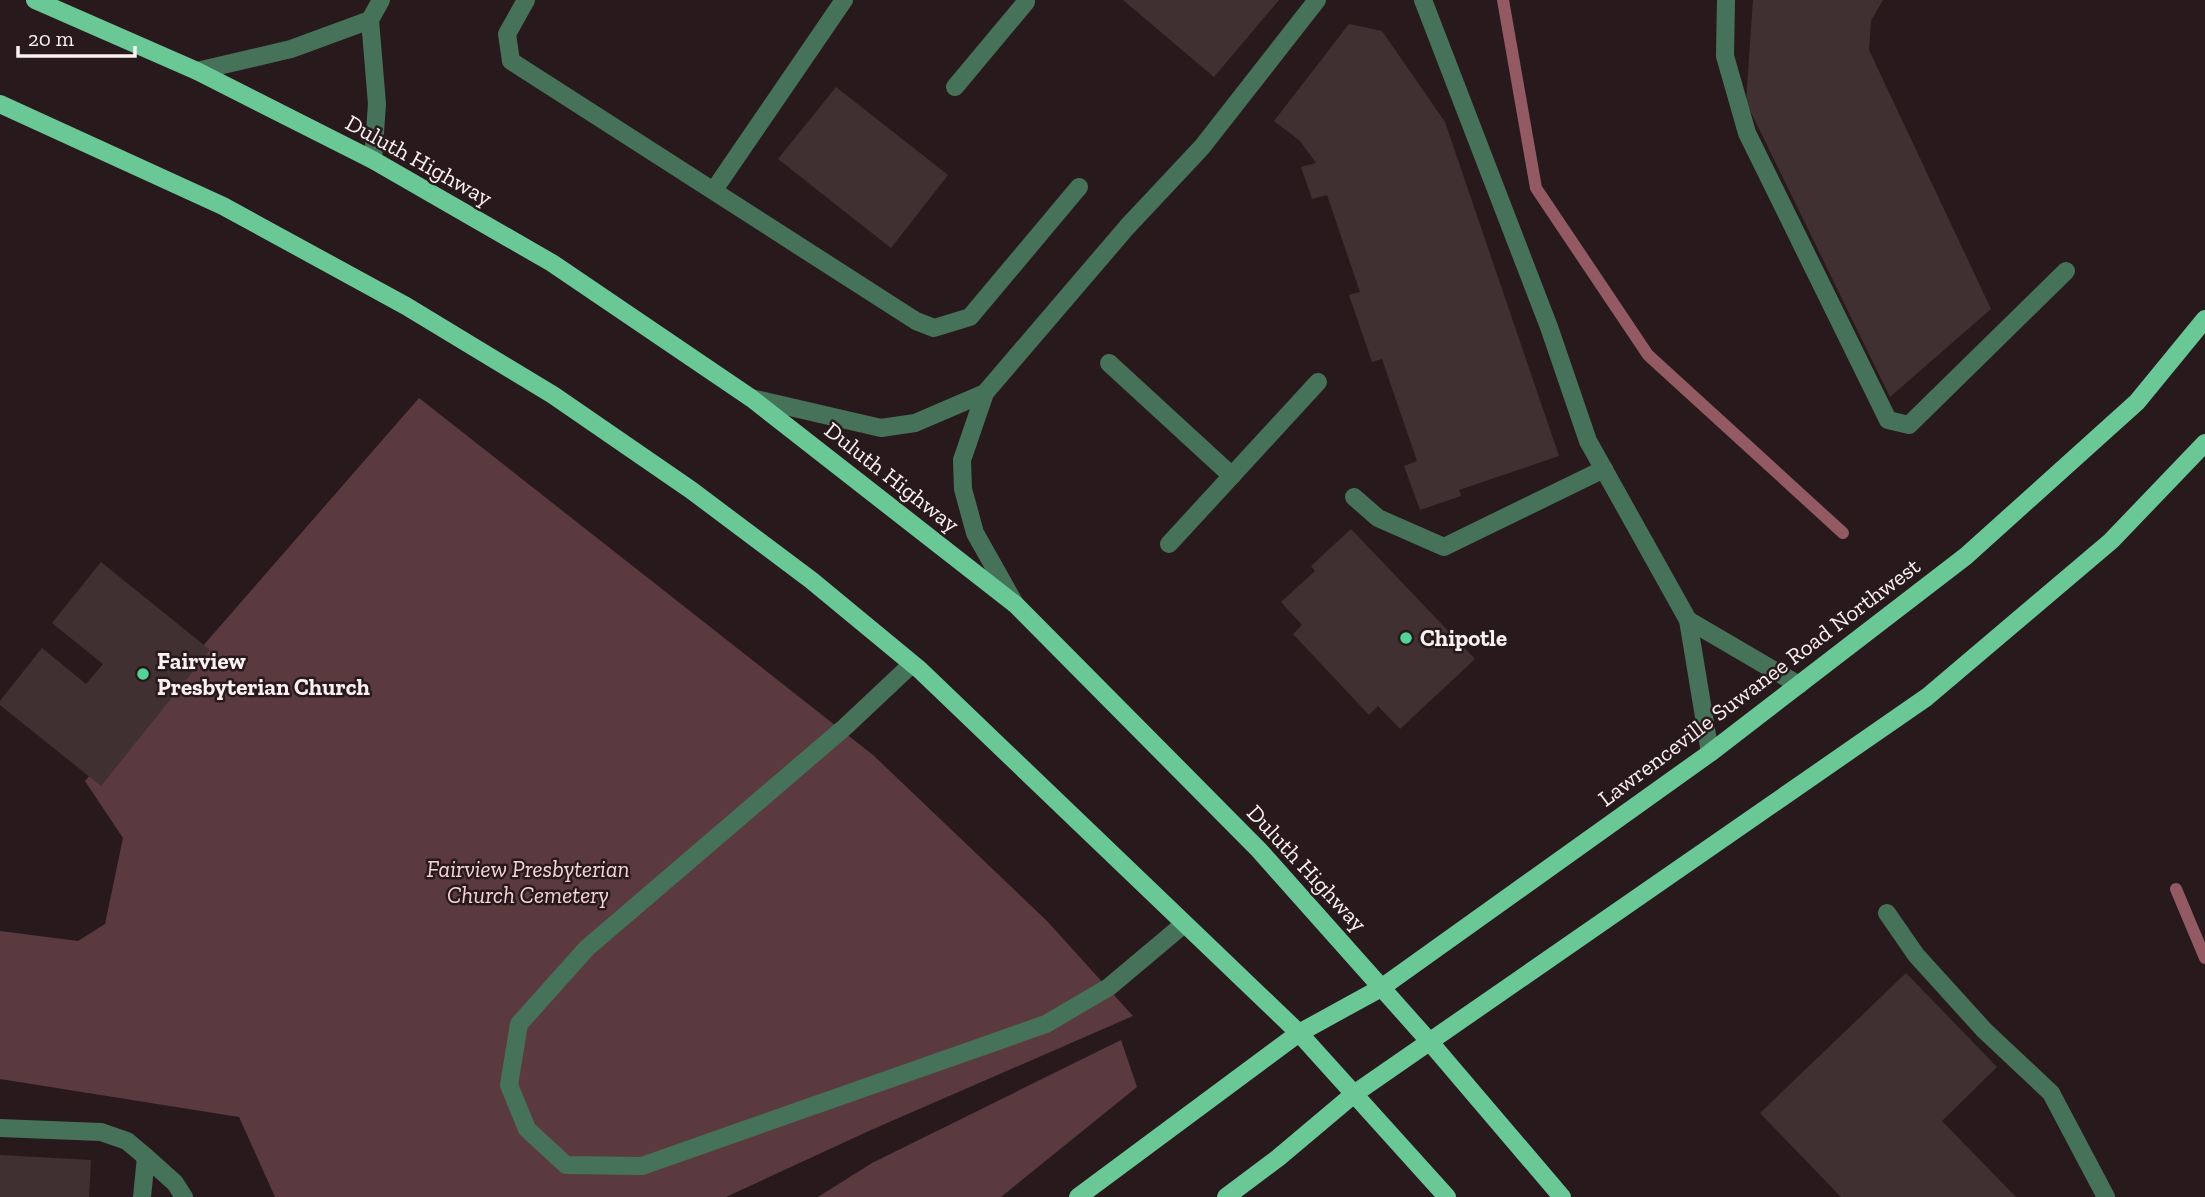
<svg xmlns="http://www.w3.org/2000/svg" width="2205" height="1197" font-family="'Zilla Slab',serif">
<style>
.green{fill:#5b3a3f}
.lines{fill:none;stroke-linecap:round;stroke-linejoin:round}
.stream{stroke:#935a63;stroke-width:12}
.building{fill:#403032}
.minor{stroke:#47725a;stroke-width:18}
.major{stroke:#6ac796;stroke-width:18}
.poi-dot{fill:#54d396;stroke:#281a1c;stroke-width:2.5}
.labels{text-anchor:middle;stroke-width:5;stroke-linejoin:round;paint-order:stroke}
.street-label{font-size:23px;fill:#fbf1f2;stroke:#281a1c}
.poi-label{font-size:23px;font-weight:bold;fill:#fbf1f2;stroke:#281a1c;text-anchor:start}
.park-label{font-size:23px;font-style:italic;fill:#f8d3d7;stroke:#281a1c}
</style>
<rect width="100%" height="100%" fill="#281a1c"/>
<g class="green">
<path d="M 419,398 L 873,755 L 1047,921 L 1133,1016 L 871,1130 L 726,1197 L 275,1197 L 239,1117 L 0,1079 L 0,931 L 78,941 L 105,924 L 123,838 L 85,781 Z"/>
<path d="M 1121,1040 L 1137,1087 L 1001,1197 L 818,1197 L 872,1163 Z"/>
</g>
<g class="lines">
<g class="stream">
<path d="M 1503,0 L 1536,188 L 1648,355 L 1843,533"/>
<path d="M 2176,889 L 2205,958"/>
</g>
</g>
<g class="building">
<path d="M 1123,0 L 1279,0 L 1214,77 Z"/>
<path d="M 1753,0 L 1883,0 L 1871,21 L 1869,50 L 1991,309 L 1890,397 L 1746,102 Z"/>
<path d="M 1349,24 L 1382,31 L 1445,122 L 1559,456 L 1459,490 L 1461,496 L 1420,510 L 1404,466 L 1417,461 L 1382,359 L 1372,362 L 1349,295 L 1360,292 L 1327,195 L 1312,199 L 1301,167 L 1316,163 L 1300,141 L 1274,121 Z"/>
<path d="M 836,87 L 948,175 L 891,248 L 778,159 Z"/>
<path d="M 1351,529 L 1475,659 L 1400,729 L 1378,706 L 1369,715 L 1293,634 L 1302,625 L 1281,602 L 1315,571 L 1311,566 Z"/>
<path d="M 101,562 L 210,650 L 101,786 L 0,705 L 0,701 L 42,648 L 86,684 L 103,664 L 52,623 Z"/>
<path d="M 1906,973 L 1997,1067 L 1942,1121 L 2016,1197 L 1841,1197 L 1760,1113 Z"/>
<path d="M 0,1155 L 91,1160 L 89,1197 L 0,1197 Z"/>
</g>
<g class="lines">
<g class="minor">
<path d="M 526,0 L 507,34 L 511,61 L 916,321 L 934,328 L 970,317 L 1079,187"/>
<path d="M 1423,0 L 1549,327 L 1588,441 L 1688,620 L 1710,753"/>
<path d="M 1726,0 L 1725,56 L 1747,133 L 1888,420 L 1909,425 L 2066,271"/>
<path d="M 197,71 L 291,49 L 370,20"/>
<path d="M 955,87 L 1026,2"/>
<path d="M 373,160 L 377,104 L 370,20 L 381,0"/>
<path d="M 714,190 L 844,0"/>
<path d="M 1109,363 L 1232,476"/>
<path d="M 751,398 L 881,428 L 915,423 L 985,393"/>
<path d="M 1354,497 L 1378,518 L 1444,547 L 1604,469"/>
<path d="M 1169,544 L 1318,382"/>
<path d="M 1015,604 L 975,533 L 963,489 L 962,460 L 985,393 L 1127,227 L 1202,147 L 1317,0"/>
<path d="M 1688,620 L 1799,685"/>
<path d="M 912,664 L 845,727 L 587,948 L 519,1024 L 509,1085 L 527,1129 L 566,1165 L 642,1166 L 1046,1024 L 1109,987 L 1184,924"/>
<path d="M 1887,913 L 1916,955 L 1984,1030 L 2051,1093 L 2106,1197"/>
<path d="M 0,1128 L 101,1132 L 127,1141 L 146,1157"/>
<path d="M 142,1197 L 146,1157 L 175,1183 L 184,1197"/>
</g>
<g class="major">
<path d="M 35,0 L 197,71 L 373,160 L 552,263 L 751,398 L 1016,605 L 1259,850 L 1429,1041 L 1562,1197"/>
<path d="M 0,104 L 223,206 L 406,306 L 553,395 L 691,490 L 811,580 L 920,670 L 1299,1033 L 1447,1197"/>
<path d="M 1078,1197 L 1299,1033 L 1381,988 L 1710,753 L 1966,556 L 2137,402 L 2205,319"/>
<path d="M 1226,1197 L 1278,1158 L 1354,1094 L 1927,697 L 2111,541 L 2205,443"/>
</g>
</g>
<g class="poi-dot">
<circle cx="1406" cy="638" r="7"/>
<circle cx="143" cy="674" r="7"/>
</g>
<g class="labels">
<g class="street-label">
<text transform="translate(419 160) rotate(29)" y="8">Duluth Highway</text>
<text transform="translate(892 477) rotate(38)" y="8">Duluth Highway</text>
<text transform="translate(1759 682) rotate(-37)" y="8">Lawrenceville Suwanee Road Northwest</text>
<text transform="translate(1307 868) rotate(47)" y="8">Duluth Highway</text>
</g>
<g class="poi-label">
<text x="1420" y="646">Chipotle</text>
<text x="157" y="669">Fairview<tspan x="157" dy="26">Presbyterian Church</tspan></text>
</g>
<g class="park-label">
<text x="528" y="877">Fairview Presbyterian<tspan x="528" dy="26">Church Cemetery</tspan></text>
</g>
</g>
<path d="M18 46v10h117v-10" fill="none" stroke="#fbf1f2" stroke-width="3.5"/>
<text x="28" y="46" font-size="21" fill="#fbf1f2" stroke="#281a1c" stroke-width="5" paint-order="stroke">20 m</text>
</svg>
